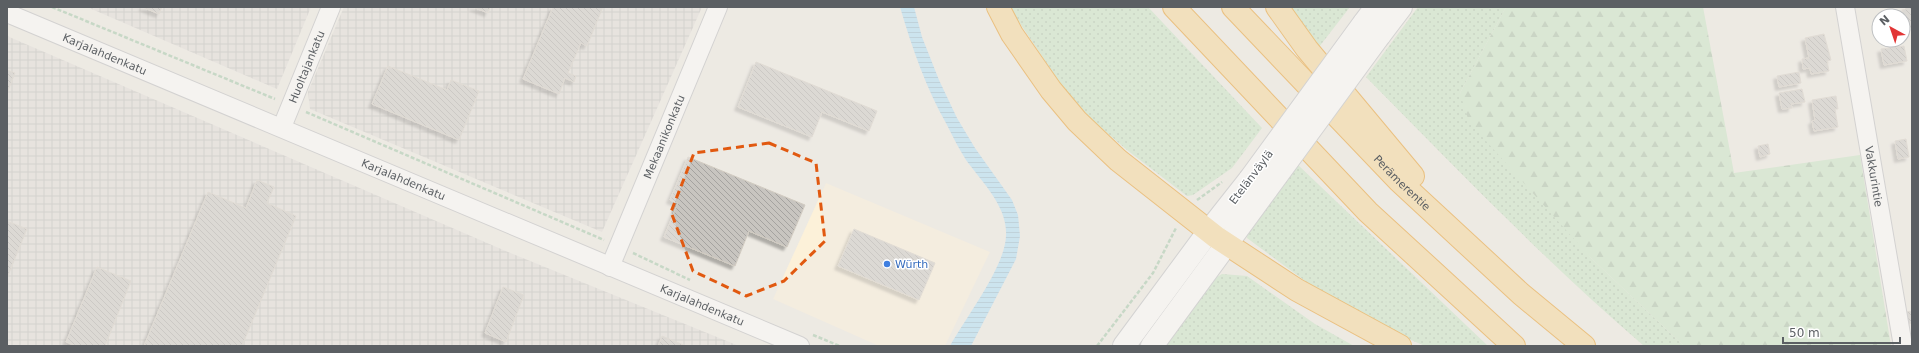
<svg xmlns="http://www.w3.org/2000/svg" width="1919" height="353" font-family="'DejaVu Sans',sans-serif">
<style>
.commercial{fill:#fcf1d9}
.industrial{fill:url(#industrial-grid)}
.grass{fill:url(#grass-dots)}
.forest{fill:url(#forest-firs)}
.water{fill:url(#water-rules)}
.building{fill:url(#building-back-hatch);stroke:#d2ccc2;filter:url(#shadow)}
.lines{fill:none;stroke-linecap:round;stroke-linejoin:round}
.street-casing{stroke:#b4b6ba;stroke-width:20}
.secondary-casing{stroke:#b5b8bd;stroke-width:24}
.highway-casing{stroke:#e79009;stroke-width:24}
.path{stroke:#9ac4a3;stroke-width:2.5;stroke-dasharray:4 2;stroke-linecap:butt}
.street{stroke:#fff;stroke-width:18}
.secondary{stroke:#fff;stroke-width:22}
.highway{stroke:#f8d58f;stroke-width:22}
.secondary-bridge-casing{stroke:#b5b8bd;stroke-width:24;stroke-linecap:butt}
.secondary-bridge{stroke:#fff;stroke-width:22}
.marked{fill:none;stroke:#e15910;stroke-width:3;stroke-dasharray:8 5;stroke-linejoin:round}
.shop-dot{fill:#3f7fe0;stroke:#fff;stroke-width:1.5}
.labels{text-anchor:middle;stroke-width:3;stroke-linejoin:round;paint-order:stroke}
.street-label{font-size:11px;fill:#5b5f63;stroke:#fff}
.shop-label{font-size:11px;fill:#366cbe;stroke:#fff;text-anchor:start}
</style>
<defs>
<pattern id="industrial-grid" width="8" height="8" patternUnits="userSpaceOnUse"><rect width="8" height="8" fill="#dfdcd8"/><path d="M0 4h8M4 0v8" fill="none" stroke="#b8b6b3"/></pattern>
<pattern id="grass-dots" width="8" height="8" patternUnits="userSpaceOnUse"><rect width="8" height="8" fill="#c3e4c0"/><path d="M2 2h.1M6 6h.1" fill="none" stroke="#a1bca0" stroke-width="1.8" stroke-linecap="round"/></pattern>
<pattern id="forest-firs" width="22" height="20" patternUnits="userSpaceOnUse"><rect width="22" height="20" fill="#c3e4c0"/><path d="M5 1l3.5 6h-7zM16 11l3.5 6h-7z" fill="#a1bca0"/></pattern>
<pattern id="water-rules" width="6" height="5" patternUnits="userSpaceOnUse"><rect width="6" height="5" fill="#a5ddfb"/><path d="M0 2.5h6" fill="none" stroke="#89b6cf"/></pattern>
<pattern id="building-back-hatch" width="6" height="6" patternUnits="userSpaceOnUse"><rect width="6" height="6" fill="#c8c5c0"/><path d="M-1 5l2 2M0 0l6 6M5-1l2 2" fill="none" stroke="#a5a3a0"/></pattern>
<filter id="shadow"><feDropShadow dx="-3.5" dy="3.5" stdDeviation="1" flood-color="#0004"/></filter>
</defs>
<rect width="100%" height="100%" fill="#edeae3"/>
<path class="commercial" d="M 826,183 L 990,252 L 945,346 L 879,346 L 773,299 Z"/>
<g class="industrial">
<path d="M 87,7 L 311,7 L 277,89 Z"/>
<path d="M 344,7 L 702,7 L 602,232 L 310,109 L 308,92 Z"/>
<path d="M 7,36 L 508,252 L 739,346 L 7,346 Z"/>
</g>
<g class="grass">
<path d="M 1009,7 L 1148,7 L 1262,128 L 1232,168 L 1193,195 L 1187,196 L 1127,150 L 1092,120 L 1064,89 Z"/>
<path d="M 1291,7 L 1350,7 L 1319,47 Z"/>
<path d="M 1418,7 L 1506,7 L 1460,93 L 1591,258 L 1684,346 L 1644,346 C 1546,262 1456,168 1366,77 Z"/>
<path d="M 1297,164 L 1488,346 L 1425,346 L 1381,327 L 1316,289 L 1247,238 L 1248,229 Z"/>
<path d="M 1222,274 L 1247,276 L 1315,324 L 1354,346 L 1161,346 L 1210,281 Z"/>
</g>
<path class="forest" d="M 1506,7 L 1703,7 L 1734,173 L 1860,155 L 1891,346 L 1684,346 L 1591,258 L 1469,122 L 1460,93 Z"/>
<path class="water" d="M 900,7 L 914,7 L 922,37 L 939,80 L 957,118 L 975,148 L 1012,200 L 1018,215 L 1020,236 L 1016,259 L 971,346 L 950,346 C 966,317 1005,267 1006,236 C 1008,207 982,182 966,160 C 959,149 953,137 947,125 C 926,88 912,48 900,7 Z"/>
<g class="building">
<path d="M 142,7 L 162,7 L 159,14 Z"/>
<path d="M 473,7 L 490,7 L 488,13 Z"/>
<path d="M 553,7 L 603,7 L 587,46 L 581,43 L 568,73 L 576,76 L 574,82 L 565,78 L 559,94 L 523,79 Z"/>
<path d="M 1905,7 L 1912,7 L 1912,27 L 1908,28 L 1906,18 L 1904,19 L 1902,10 L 1906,9 Z"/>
<path d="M 1824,34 L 1831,60 L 1827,61 L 1829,71 L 1811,74 L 1810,68 L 1803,69 L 1802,59 L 1809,58 L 1805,38 Z"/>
<path d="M 1904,46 L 1907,61 L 1884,65 L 1881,49 Z"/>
<path d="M 756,62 L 877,111 L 869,131 L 822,112 L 812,137 L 738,107 Z"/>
<path d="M 388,66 L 447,90 L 451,80 L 479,91 L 459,140 L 372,104 Z"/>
<path d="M 7,70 L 15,73 L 7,93 Z"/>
<path d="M 1799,72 L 1801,83 L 1779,87 L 1777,76 Z"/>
<path d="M 1802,89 L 1805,102 L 1791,104 L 1792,108 L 1782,109 L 1779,93 Z"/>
<path d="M 1836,96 L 1838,109 L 1835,109 L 1838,127 L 1814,131 L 1812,121 L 1815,120 L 1812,100 Z"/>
<path d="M 1906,139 L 1909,157 L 1898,159 L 1895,141 Z"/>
<path d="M 1768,144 L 1770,154 L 1760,157 L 1758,146 Z"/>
<path d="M 688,157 L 805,205 L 787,247 L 749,231 L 735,266 L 664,237 L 678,203 L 670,200 Z"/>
<path d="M 257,180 L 274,187 L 267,203 L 296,216 L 242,346 L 144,346 L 208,192 L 246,208 Z"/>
<path d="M 7,221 L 27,229 L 7,278 Z"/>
<path d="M 854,229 L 935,263 L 919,300 L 838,266 Z"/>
<path d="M 97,267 L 131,281 L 105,346 L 77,346 L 66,342 Z"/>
<path d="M 503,287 L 524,295 L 506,342 L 485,333 Z"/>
<path d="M 1912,311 L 1912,323 L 1909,324 L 1906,312 Z"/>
<path d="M 662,336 L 686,346 L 658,346 Z"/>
</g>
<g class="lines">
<g class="street-casing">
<g id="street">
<path id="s1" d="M 1845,7 L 1903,346"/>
<path id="s2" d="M 7,13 L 800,346"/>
<path id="s3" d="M 282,127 L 331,7"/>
<path id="s4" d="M 610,267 L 718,7"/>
</g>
</g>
<g class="secondary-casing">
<g id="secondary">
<path d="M 1364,23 L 1376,7"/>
<path d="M 1379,36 L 1401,7"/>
<path d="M 1124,346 L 1209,231 L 1250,179"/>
<path d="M 1152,346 L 1267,189"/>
</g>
</g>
<g class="highway-casing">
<g id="highway">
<path d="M 998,7 L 1012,34 L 1051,90 L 1077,121 L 1118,160 L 1216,237 L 1297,290 L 1400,346"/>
<path d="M 1174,7 L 1368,212 L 1514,346"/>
<path id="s5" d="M 1233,7 L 1399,181 L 1521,294 L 1584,346"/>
<path d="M 1277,7 L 1307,49 L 1413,176"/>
</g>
</g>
<g class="path">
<path d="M 52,7 L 275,99"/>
<path d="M 306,112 L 604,240"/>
<path d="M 1197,200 L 1222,182"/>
<path d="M 633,253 L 690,280"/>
<path d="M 813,335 L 840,346"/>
<path d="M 1097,346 L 1153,273 L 1176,228"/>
</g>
<use href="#street" class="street"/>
<use href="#secondary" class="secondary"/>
<use href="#highway" class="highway"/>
<g class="secondary-bridge-casing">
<g id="secondary-bridge">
<path d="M 1250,179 L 1364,23"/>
<path d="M 1267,189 L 1379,36"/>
</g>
</g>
<use href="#secondary-bridge" class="secondary-bridge"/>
</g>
<path d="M0 0H1919V353H0ZM 769,143 L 816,163 L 825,241 L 784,281 L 746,296 L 693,271 L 671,212 L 694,153 Z" fill="#edeae3" fill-opacity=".55" fill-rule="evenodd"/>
<path class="marked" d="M 769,143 L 816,163 L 825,241 L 784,281 L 746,296 L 693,271 L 671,212 L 694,153 Z"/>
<circle class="shop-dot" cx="887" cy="264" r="4"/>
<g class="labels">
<g class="street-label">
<text dy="4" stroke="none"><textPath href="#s2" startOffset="106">Karjalahdenkatu</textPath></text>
<text dy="4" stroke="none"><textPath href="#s3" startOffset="65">Huoltajankatu</textPath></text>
<text dy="4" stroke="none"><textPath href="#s4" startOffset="141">Mekaanikonkatu</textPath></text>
<text transform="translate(1251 177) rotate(-53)" y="4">Etelänväylä</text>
<text dy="4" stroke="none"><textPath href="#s1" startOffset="172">Vakkurintie</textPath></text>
<text dy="4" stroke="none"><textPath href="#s2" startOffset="430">Karjalahdenkatu</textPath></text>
<text dy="4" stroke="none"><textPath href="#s5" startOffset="244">Perämerentie</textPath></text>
<text dy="4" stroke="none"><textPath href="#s2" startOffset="754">Karjalahdenkatu</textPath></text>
</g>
<g class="shop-label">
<text x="895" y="268">Würth</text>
</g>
</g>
<rect width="1919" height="353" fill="none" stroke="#5b5f63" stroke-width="16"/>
<g transform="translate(1891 28) rotate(320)"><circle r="19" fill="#ffffff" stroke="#bdbfc1"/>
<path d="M0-3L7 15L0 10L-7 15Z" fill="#e23535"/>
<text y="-6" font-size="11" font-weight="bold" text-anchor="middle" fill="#5b5f63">N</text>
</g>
<path d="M1783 337v6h117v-6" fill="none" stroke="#5b5f63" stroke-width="2"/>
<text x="1789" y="337" font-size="12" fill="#5b5f63" stroke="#ffffff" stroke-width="3" paint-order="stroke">50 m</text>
</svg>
